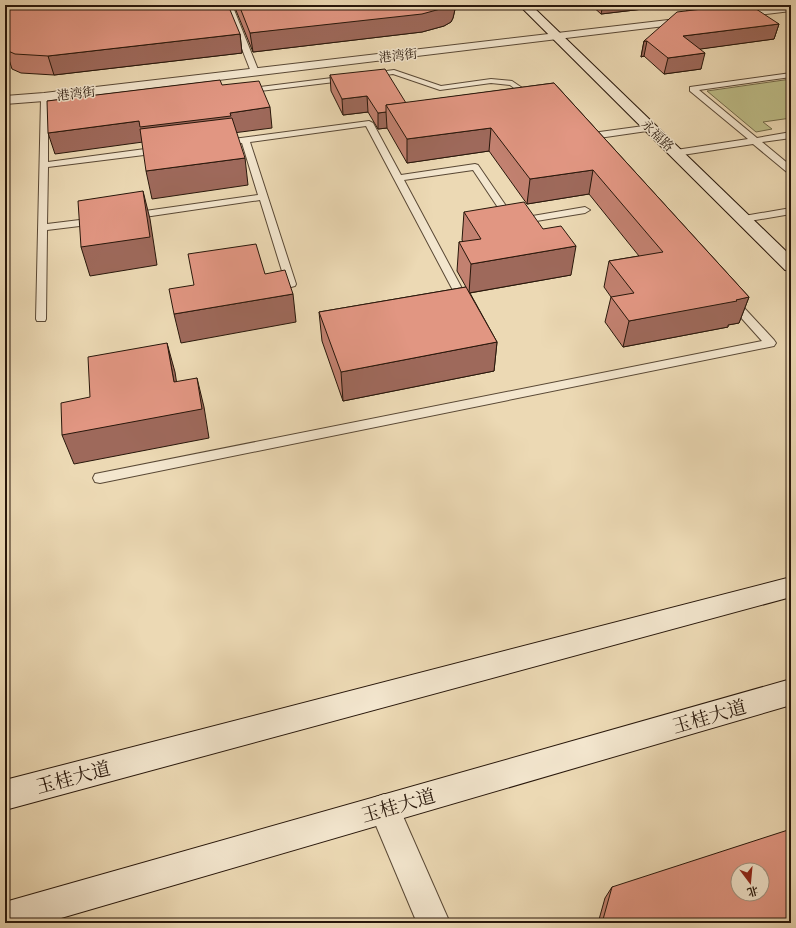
<svg xmlns="http://www.w3.org/2000/svg" width="796" height="928" font-family="'IM FELL Great Primer','Noto Serif SC',serif">
<style>
.green{fill:#bebe89;stroke:#736a4a}
.lines{fill:none;stroke-linecap:round;stroke-linejoin:round}
.lane-casing{stroke:#594835;stroke-width:2}
.street-casing{stroke:#594835;stroke-width:2}
.secondary-casing{stroke:#28170b;stroke-width:2}
.lane{fill:#f3e6ce;fill-rule:evenodd}
.street{fill:#f3e6ce;fill-rule:evenodd}
.secondary{fill:#f3e6ce;fill-rule:evenodd}
.wall{fill:#c28170;stroke:#28170b}
.shaded-wall{fill:#9e695b;stroke:#28170b}
.building{fill:#e19682;stroke:#28170b;fill-rule:evenodd}
.labels{text-anchor:middle;stroke-width:3;stroke-linejoin:round;paint-order:stroke}
.far-street-label{font-size:13px;fill:#28170b;stroke:#f3e6ce}
.near-street-label{font-size:19px;fill:#28170b;stroke:#f3e6ce}
</style>
<rect width="100%" height="100%" fill="#ecd9b4"/>
<filter id="stains"><feTurbulence type="fractalNoise" baseFrequency=".005" numOctaves="4"/><feColorMatrix values="0 0 0 0 .2 0 0 0 0 .09 0 0 0 0 .02 0 0 0 .5 -.17"/></filter>
<radialGradient id="worn" r=".72"><stop offset=".6" stop-color="#630" stop-opacity="0"/><stop offset="1" stop-color="#630" stop-opacity=".3"/></radialGradient>
<path class="green" d="M 791,79 L 791,118 L 763,122 L 772,129 L 756,132 L 707,91 Z"/>
<g class="lines">
<g class="lane-casing">
<g id="lane">
<path d="M 218,5 L 237,5 L 233,7 L 259,72 L 258,74 L 252,74 L 251,72 L 226,8 L 210,10 L 207,8 Z"/>
<path d="M 394,70 L 441,86 L 491,79 L 512,81 L 537,98 L 533,100 L 530,100 L 510,85 L 491,83 L 440,90 L 393,74 L 371,77 L 367,75 L 371,73 Z"/>
<path d="M 791,73 L 791,77 L 699,90 L 757,138 L 791,132 L 791,138 L 762,142 L 791,166 L 791,174 L 788,173 L 753,144 L 676,156 L 672,153 L 676,150 L 748,139 L 690,91 L 690,87 Z"/>
<path d="M 348,76 L 351,76 L 351,80 L 244,93 L 240,91 L 244,89 Z"/>
<path d="M 41,99 L 47,99 L 48,107 L 66,109 L 70,111 L 66,113 L 48,112 L 48,162 L 160,147 L 164,150 L 160,153 L 48,167 L 47,224 L 96,218 L 101,221 L 96,224 L 47,230 L 46,319 L 45,321 L 37,321 L 36,319 Z"/>
<path d="M 369,121 L 373,123 L 401,175 L 475,164 L 478,165 L 515,219 L 585,207 L 590,210 L 585,213 L 512,225 L 509,224 L 473,170 L 404,180 L 466,296 L 461,299 L 456,296 L 366,126 L 250,142 L 296,284 L 295,286 L 291,287 L 286,284 L 260,200 L 131,219 L 126,216 L 131,213 L 258,195 L 242,143 L 221,146 L 218,145 L 217,143 L 218,141 Z"/>
<path d="M 651,125 L 655,128 L 654,130 L 585,140 L 581,137 L 585,134 Z"/>
<path d="M 791,208 L 791,214 L 744,222 L 739,219 L 744,216 Z"/>
<path d="M 731,297 L 735,298 L 774,340 L 776,343 L 774,346 L 100,483 L 95,482 L 93,478 L 95,474 L 100,473 L 762,341 L 727,302 L 726,300 Z"/>
</g>
</g>
<g class="street-casing">
<g id="street">
<path d="M 791,5 L 791,11 L 731,18 L 727,17 L 725,15 L 727,13 L 731,12 Z"/>
<path d="M 694,17 L 698,18 L 700,20 L 698,22 L 44,101 L 5,104 L 5,96 L 44,93 Z"/>
<path d="M 384,794 L 395,798 L 450,923 L 417,923 L 369,809 L 373,798 Z"/>
</g>
</g>
<g class="secondary-casing">
<g id="secondary">
<path d="M 519,5 L 531,5 L 791,256 L 791,271 L 785,270 Z"/>
<path d="M 791,577 L 791,597 L 5,810 L 5,780 Z"/>
<path d="M 791,679 L 791,705 L 44,923 L 5,923 L 5,902 Z"/>
</g>
</g>
<use href="#lane" class="lane"/>
<use href="#street" class="street"/>
<use href="#secondary" class="secondary"/>
</g>
<g class="wall">
<path d="M 8,5 L 74,5 L 74,7 L 75,8 L 240,34 L 242,53 L 54,75 L 21,73 L 12,69 L 6,50 Z"/>
<path d="M 235,5 L 456,5 L 453,18 L 451,22 L 444,26 L 422,32 L 253,52 L 235,8 Z"/>
<path d="M 591,5 L 677,5 L 601,14 Z"/>
<path d="M 688,5 L 733,5 L 779,24 L 774,39 L 699,49 L 701,69 L 664,74 L 644,56 L 641,57 L 644,41 L 687,11 Z"/>
<path d="M 330,75 L 406,103 L 554,83 L 749,297 L 739,323 L 728,325 L 728,327 L 623,347 L 605,322 L 611,297 L 604,287 L 609,261 L 639,256 L 589,194 L 527,204 L 489,151 L 407,163 L 387,128 L 378,129 L 368,112 L 343,115 L 331,91 Z"/>
<path d="M 464,212 L 571,275 L 470,293 L 497,342 L 494,371 L 343,401 L 322,341 L 319,312 L 466,287 L 457,271 L 459,242 L 463,242 L 462,240 Z"/>
<path d="M 612,887 L 791,923 L 598,923 L 605,898 Z"/>
</g>
<g class="shaded-wall">
<path d="M 81,5 L 203,5 L 84,18 Z"/>
<path d="M 450,5 L 456,5 L 453,18 L 451,22 L 444,26 L 422,32 L 253,52 L 250,33 Z"/>
<path d="M 603,5 L 677,5 L 601,14 Z"/>
<path d="M 688,5 L 733,5 L 731,11 L 686,16 Z"/>
<path d="M 779,24 L 774,39 L 679,52 L 683,36 Z"/>
<path d="M 240,34 L 242,53 L 54,75 L 48,56 Z"/>
<path d="M 644,41 L 647,41 L 644,56 L 641,57 Z"/>
<path d="M 705,53 L 701,69 L 664,74 L 668,58 Z"/>
<path d="M 367,96 L 368,112 L 343,115 L 342,99 Z"/>
<path d="M 270,107 L 272,128 L 233,133 L 143,142 L 55,154 L 48,133 L 139,121 L 230,113 Z"/>
<path d="M 386,112 L 387,128 L 378,129 L 378,113 Z"/>
<path d="M 491,128 L 489,151 L 407,163 L 407,139 Z"/>
<path d="M 245,158 L 248,185 L 152,199 L 146,171 Z"/>
<path d="M 593,170 L 589,194 L 527,204 L 530,179 Z"/>
<path d="M 143,191 L 150,219 L 157,265 L 90,276 L 81,247 Z"/>
<path d="M 576,246 L 571,275 L 469,293 L 471,264 Z"/>
<path d="M 293,294 L 296,322 L 181,343 L 174,314 Z"/>
<path d="M 749,297 L 739,323 L 728,325 L 728,327 L 623,347 L 629,321 Z"/>
<path d="M 497,342 L 494,371 L 343,401 L 341,372 Z"/>
<path d="M 167,343 L 175,372 L 181,411 L 174,382 Z"/>
<path d="M 197,378 L 204,407 L 209,438 L 74,464 L 62,435 Z"/>
</g>
<g class="building">
<path d="M 8,5 L 72,5 L 75,8 L 100,5 L 228,5 L 240,34 L 48,56 L 15,54 L 6,50 Z"/>
<path d="M 239,5 L 450,5 L 444,8 L 422,14 L 250,33 Z"/>
<path d="M 736,5 L 750,5 L 779,24 L 683,36 L 705,53 L 668,58 L 647,41 L 644,41 L 677,12 Z"/>
<path d="M 385,69 L 406,103 L 386,105 L 386,112 L 378,113 L 367,96 L 342,99 L 330,75 Z"/>
<path d="M 220,80 L 222,85 L 259,81 L 270,107 L 230,113 L 231,116 L 140,127 L 139,121 L 48,133 L 47,101 Z"/>
<path d="M 554,83 L 749,297 L 736,300 L 737,301 L 629,321 L 611,297 L 634,293 L 609,261 L 663,252 L 593,170 L 530,179 L 491,128 L 407,139 L 386,105 Z"/>
<path d="M 232,118 L 245,158 L 146,171 L 140,129 Z"/>
<path d="M 143,191 L 150,237 L 81,247 L 78,201 Z"/>
<path d="M 524,202 L 543,229 L 561,226 L 576,246 L 471,264 L 459,242 L 481,239 L 464,212 Z"/>
<path d="M 256,244 L 265,274 L 285,270 L 293,294 L 174,314 L 169,289 L 194,285 L 188,254 Z"/>
<path d="M 466,287 L 497,342 L 341,372 L 319,312 Z"/>
<path d="M 167,343 L 174,382 L 197,378 L 202,409 L 62,435 L 61,403 L 90,397 L 88,357 Z"/>
<path d="M 791,829 L 791,923 L 602,923 L 612,887 ZM 738,870 L 762,870 L 762,894 L 738,894 Z"/>
</g>
<g class="labels">
<g class="far-street-label">
<text transform="translate(398 55) rotate(-7)" y="5">港湾街</text>
<text transform="translate(76 93) rotate(-7)" y="5">港湾街</text>
<text transform="translate(658 135) rotate(44)" y="5">永福路</text>
</g>
<g class="near-street-label">
<text transform="translate(709 716) rotate(-16)" y="7">玉桂大道</text>
<text transform="translate(73 777) rotate(-15)" y="7">玉桂大道</text>
<text transform="translate(398 805) rotate(-16)" y="7">玉桂大道</text>
</g>
</g>
<rect width="796" height="928" fill="none" stroke="#ecd9b4" stroke-width="20"/>
<rect x="6" y="6" width="784" height="916" fill="none" stroke="#28170b" stroke-width="2"/>
<rect x="10" y="10" width="776" height="908" fill="none" stroke="#28170b"/>
<g transform="translate(750 882) rotate(164)"><circle r="19" fill="#f3e6ce" stroke="#a29380"/>
<path d="M0-3L7 15L0 10L-7 15Z" fill="#8f2418"/>
<text y="-6" font-size="11" font-weight="bold" text-anchor="middle" fill="#28170b">北</text>
</g>
<rect width="100%" height="100%" filter="url(#stains)"/>
<rect width="100%" height="100%" fill="url(#worn)"/>
</svg>
